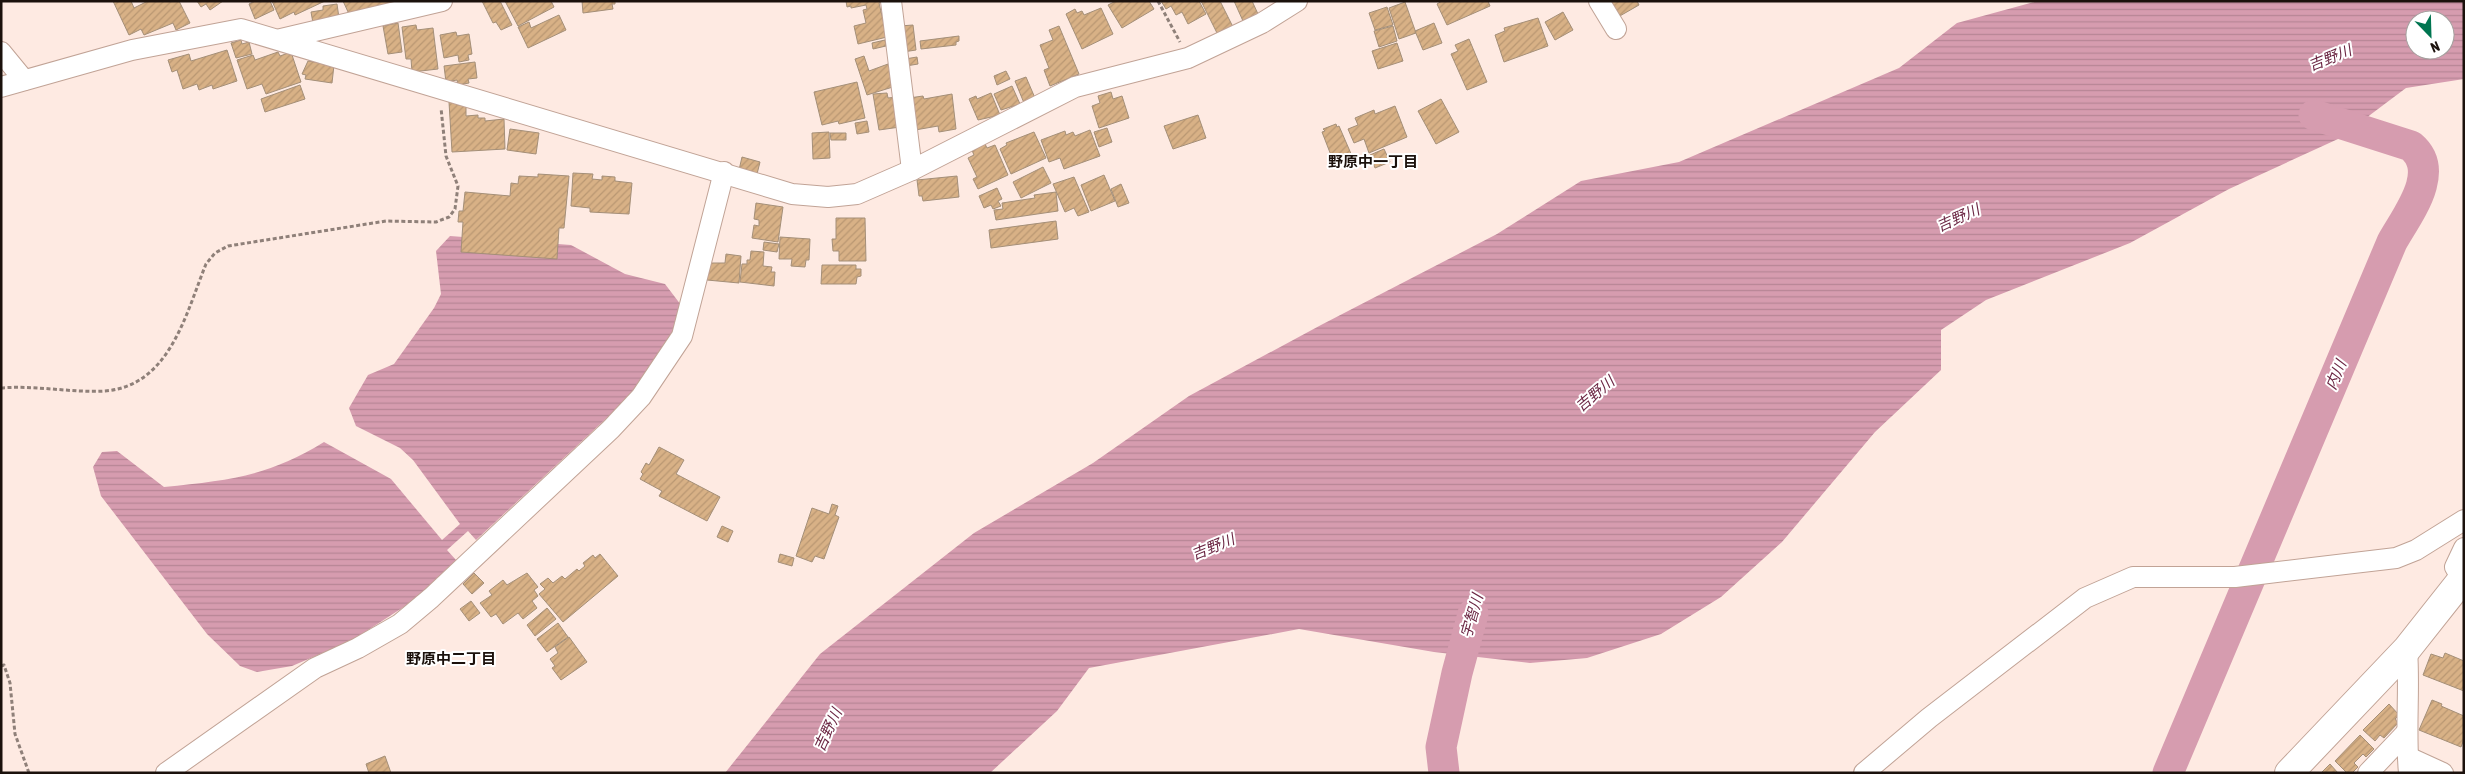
<svg xmlns="http://www.w3.org/2000/svg" width="2465" height="774" font-family="'Asap Condensed','Noto Sans JP',sans-serif">
<style>
.water{fill:url(#water-rules);fill-rule:evenodd}
.lines{fill:none;stroke-linecap:round;stroke-linejoin:round}
.river{stroke:#d69caf;stroke-width:31}
.building{fill:url(#building-hatch);stroke:#a48f78}
.street-casing{stroke:#c1a396;stroke-width:22}
.secondary-casing{stroke:#c1a396;stroke-width:30}
.path{stroke:#8f8079;stroke-width:3;stroke-dasharray:4 2.5;stroke-linecap:butt}
.street{stroke:#fff;stroke-width:20}
.secondary{stroke:#fff;stroke-width:28}
.labels{text-anchor:middle;stroke-width:4;stroke-linejoin:round;paint-order:stroke}
.water-label{font-size:15px;font-style:italic;fill:#6b2643;stroke:#fff}
.neighbourhood-label{font-size:15px;font-weight:bold;fill:#1b110c;stroke:#fff}
</style>
<defs>
<pattern id="water-rules" width="6" height="5" patternUnits="userSpaceOnUse" patternTransform="scale(1.25)"><rect width="6" height="5" fill="#d69caf"/><path d="M0 2.5h6" fill="none" stroke="#b78595"/></pattern>
<pattern id="building-hatch" width="6" height="6" patternUnits="userSpaceOnUse" patternTransform="scale(1.25)"><rect width="6" height="6" fill="#d8b186"/><path d="M-1 1l2-2M0 6l6-6M5 7l2-2" fill="none" stroke="#b99772"/></pattern>
</defs>
<rect width="100%" height="100%" fill="#feeae2"/>
<g class="water">
<path d="M 2038,1 L 2464,1 L 2464,79 L 2406,88 L 2338,139 L 2229,189 L 2130,243 L 1986,300 L 1941,330 L 1941,370 L 1875,432 L 1782,542 L 1721,597 L 1661,634 L 1587,658 L 1530,663 L 1434,652 L 1299,629 L 1089,668 L 1057,711 L 990,773 L 725,773 L 820,654 L 974,533 L 1093,463 L 1189,396 L 1321,325 L 1497,234 L 1581,181 L 1679,162 L 1899,68 L 1957,23 ZM 2415,20 L 2445,20 L 2445,50 L 2415,50 Z"/>
<path d="M 450,236 L 571,245 L 625,274 L 665,284 L 681,305 L 680,321 L 660,356 L 627,399 L 476,540 L 468,531 L 447,550 L 456,560 L 413,601 L 351,641 L 292,666 L 257,672 L 240,666 L 207,634 L 101,496 L 93,467 L 102,452 L 117,451 L 164,487 C 229,480 267,477 324,442 L 391,479 L 442,540 L 460,524 L 413,460 L 400,448 L 356,426 L 349,408 L 368,375 L 394,364 L 434,308 L 441,294 L 436,251 Z"/>
</g>
<g class="lines">
<g class="river">
<path d="M 1444,773 L 1441,747 L 1457,673 L 1473,614"/>
<path d="M 2168,773 L 2392,242 C 2407,215 2442,172 2411,146 L 2314,115"/>
</g>
</g>
<g class="building">
<path d="M 113,1 L 131,1 L 134,8 L 148,1 L 179,1 L 190,23 L 176,30 L 173,23 L 144,35 L 141,29 L 129,35 Z"/>
<path d="M 197,1 L 223,1 L 210,10 L 206,4 L 201,7 Z"/>
<path d="M 255,1 L 270,1 L 274,10 L 255,19 L 249,4 Z"/>
<path d="M 272,1 L 325,1 L 295,15 L 294,12 L 280,19 Z"/>
<path d="M 343,1 L 397,1 L 398,5 L 349,14 Z"/>
<path d="M 482,1 L 500,1 L 512,25 L 501,30 L 496,22 L 493,23 Z"/>
<path d="M 505,1 L 551,1 L 554,7 L 518,26 Z"/>
<path d="M 582,1 L 615,1 L 615,4 L 612,4 L 613,9 L 583,13 Z"/>
<path d="M 846,1 L 885,1 L 879,3 L 887,37 L 858,44 L 854,26 L 866,23 L 863,10 L 867,9 L 866,5 L 851,8 L 851,6 L 847,7 Z"/>
<path d="M 1116,1 L 1149,1 L 1154,9 L 1122,28 L 1108,5 Z"/>
<path d="M 1161,1 L 1199,1 L 1206,14 L 1188,24 L 1182,12 L 1176,15 L 1171,6 L 1166,9 Z"/>
<path d="M 1201,1 L 1220,1 L 1233,27 L 1218,35 Z"/>
<path d="M 1234,1 L 1252,1 L 1258,14 L 1243,21 Z"/>
<path d="M 1442,1 L 1488,1 L 1490,6 L 1447,25 L 1437,4 Z"/>
<path d="M 1609,1 L 1637,1 L 1639,5 L 1618,17 Z"/>
<path d="M 1405,2 L 1416,33 L 1399,39 L 1389,8 Z"/>
<path d="M 337,4 L 339,18 L 313,23 L 311,12 L 323,10 L 323,6 Z"/>
<path d="M 1387,7 L 1393,25 L 1375,30 L 1369,13 Z"/>
<path d="M 1101,8 L 1113,34 L 1082,49 L 1066,14 L 1075,9 L 1077,13 L 1082,11 L 1084,15 Z"/>
<path d="M 1563,12 L 1573,30 L 1555,40 L 1545,22 Z"/>
<path d="M 559,15 L 566,30 L 528,48 L 518,27 L 529,22 L 531,28 Z"/>
<path d="M 1538,18 L 1548,46 L 1504,62 L 1495,35 L 1505,31 L 1504,28 Z"/>
<path d="M 398,23 L 402,52 L 388,54 L 383,26 Z"/>
<path d="M 1434,23 L 1442,43 L 1423,50 L 1415,31 Z"/>
<path d="M 416,25 L 417,30 L 433,28 L 438,69 L 412,72 L 411,59 L 406,59 L 402,27 Z"/>
<path d="M 913,25 L 916,50 L 903,52 L 900,26 Z"/>
<path d="M 1059,26 L 1079,74 L 1050,86 L 1044,70 L 1049,68 L 1040,45 L 1053,40 L 1049,30 Z"/>
<path d="M 1393,26 L 1397,41 L 1379,47 L 1374,31 Z"/>
<path d="M 456,32 L 457,36 L 469,34 L 472,54 L 468,55 L 469,60 L 459,62 L 458,55 L 444,58 L 440,35 Z"/>
<path d="M 959,36 L 959,41 L 956,42 L 956,45 L 921,49 L 920,41 Z"/>
<path d="M 1469,39 L 1487,82 L 1467,90 L 1451,54 L 1458,51 L 1455,45 Z"/>
<path d="M 241,40 L 242,44 L 249,42 L 252,54 L 236,58 L 231,43 Z"/>
<path d="M 885,40 L 886,46 L 873,49 L 872,43 Z"/>
<path d="M 1397,43 L 1403,61 L 1378,69 L 1372,51 Z"/>
<path d="M 227,50 L 237,81 L 213,89 L 212,85 L 199,90 L 197,84 L 183,89 L 177,70 L 172,72 L 168,60 L 189,54 L 191,61 Z"/>
<path d="M 278,52 L 280,56 L 291,52 L 301,82 L 266,94 L 262,84 L 247,89 L 237,60 L 253,55 L 255,60 Z"/>
<path d="M 864,56 L 869,71 L 888,64 L 896,86 L 867,95 L 855,59 Z"/>
<path d="M 917,57 L 918,64 L 906,66 L 905,59 Z"/>
<path d="M 308,61 L 334,65 L 332,83 L 305,79 L 306,75 L 302,74 Z"/>
<path d="M 475,62 L 477,78 L 468,79 L 469,83 L 458,85 L 457,80 L 446,82 L 444,66 Z"/>
<path d="M 1006,71 L 1010,79 L 997,85 L 994,76 Z"/>
<path d="M 1026,77 L 1035,98 L 1024,103 L 1015,81 Z"/>
<path d="M 857,82 L 865,118 L 839,124 L 838,121 L 822,125 L 814,92 Z"/>
<path d="M 300,85 L 305,99 L 265,112 L 261,99 Z"/>
<path d="M 1012,86 L 1020,104 L 1001,110 L 994,94 Z"/>
<path d="M 1111,92 L 1113,99 L 1122,96 L 1129,118 L 1099,128 L 1092,106 L 1100,103 L 1098,96 Z"/>
<path d="M 887,93 L 888,98 L 897,97 L 900,127 L 879,130 L 873,94 Z"/>
<path d="M 991,93 L 1000,115 L 978,120 L 969,99 L 976,96 L 977,99 Z"/>
<path d="M 952,94 L 956,129 L 939,132 L 938,126 L 915,130 L 909,98 L 923,96 L 924,99 Z"/>
<path d="M 1441,99 L 1459,132 L 1436,144 L 1418,111 Z"/>
<path d="M 458,101 L 458,105 L 466,104 L 466,116 L 478,115 L 478,118 L 485,118 L 485,121 L 504,119 L 505,149 L 452,152 L 449,102 Z"/>
<path d="M 1395,106 L 1407,137 L 1369,153 L 1364,139 L 1354,143 L 1348,129 L 1358,125 L 1355,118 L 1374,110 L 1375,114 Z"/>
<path d="M 1198,115 L 1206,138 L 1173,149 L 1164,126 Z"/>
<path d="M 867,121 L 869,132 L 857,134 L 855,123 Z"/>
<path d="M 1336,124 L 1337,127 L 1339,126 L 1352,156 L 1334,163 L 1322,132 L 1325,131 L 1323,129 Z"/>
<path d="M 1107,128 L 1112,142 L 1099,147 L 1094,132 Z"/>
<path d="M 510,129 L 539,133 L 536,154 L 507,150 Z"/>
<path d="M 1090,130 L 1100,156 L 1064,169 L 1060,158 L 1049,162 L 1041,140 L 1065,131 L 1066,135 L 1073,132 L 1075,136 Z"/>
<path d="M 829,132 L 830,158 L 813,159 L 812,133 Z"/>
<path d="M 1034,132 L 1046,158 L 1011,174 L 1000,149 L 1007,145 L 1006,143 Z"/>
<path d="M 830,133 L 846,133 L 846,140 L 831,140 Z"/>
<path d="M 984,142 L 987,148 L 995,145 L 1008,175 L 978,189 L 973,179 L 977,177 L 968,158 L 974,155 L 971,148 Z"/>
<path d="M 1384,149 L 1390,162 L 1375,168 L 1370,155 Z"/>
<path d="M 742,157 L 760,162 L 757,174 L 739,170 Z"/>
<path d="M 1043,167 L 1051,183 L 1021,198 L 1013,182 Z"/>
<path d="M 573,173 L 593,174 L 592,179 L 602,180 L 602,176 L 615,177 L 615,181 L 632,183 L 629,214 L 590,212 L 590,208 L 571,206 Z"/>
<path d="M 538,174 L 569,176 L 564,228 L 559,228 L 557,259 L 461,252 L 463,222 L 458,222 L 459,211 L 463,211 L 465,192 L 510,196 L 511,183 L 518,184 L 519,176 L 538,177 Z"/>
<path d="M 1104,175 L 1115,201 L 1091,211 L 1081,185 Z"/>
<path d="M 957,176 L 959,197 L 923,201 L 922,196 L 919,196 L 917,180 Z"/>
<path d="M 1074,177 L 1089,212 L 1078,216 L 1074,208 L 1065,212 L 1053,184 Z"/>
<path d="M 1121,184 L 1129,203 L 1118,207 L 1111,189 Z"/>
<path d="M 997,188 L 1002,199 L 998,201 L 1001,206 L 993,209 L 991,205 L 984,208 L 979,196 Z"/>
<path d="M 1056,192 L 1058,211 L 996,220 L 994,210 L 1003,209 L 1002,203 L 1035,198 L 1034,195 Z"/>
<path d="M 756,203 L 783,207 L 778,242 L 752,238 L 754,225 L 759,226 L 759,220 L 754,219 Z"/>
<path d="M 836,218 L 865,218 L 866,261 L 839,261 L 839,251 L 833,251 L 832,239 L 836,239 Z"/>
<path d="M 1056,221 L 1058,239 L 991,248 L 989,230 Z"/>
<path d="M 780,237 L 810,239 L 809,260 L 806,260 L 805,267 L 791,266 L 792,259 L 779,259 Z"/>
<path d="M 764,242 L 779,244 L 777,252 L 763,250 Z"/>
<path d="M 751,251 L 764,252 L 763,266 L 772,267 L 771,272 L 775,272 L 774,286 L 740,282 L 742,264 L 747,264 L 747,260 L 750,260 Z"/>
<path d="M 726,254 L 741,256 L 739,283 L 707,280 L 708,263 L 725,263 Z"/>
<path d="M 822,265 L 856,265 L 856,269 L 861,269 L 861,276 L 857,277 L 856,284 L 821,284 Z"/>
<path d="M 659,447 L 684,460 L 676,474 L 720,497 L 707,521 L 659,496 L 662,491 L 640,479 L 643,474 L 641,472 L 646,463 L 649,465 Z"/>
<path d="M 832,504 L 838,506 L 835,515 L 839,517 L 824,559 L 815,556 L 812,562 L 796,556 L 812,508 L 829,514 Z"/>
<path d="M 722,526 L 733,531 L 728,542 L 717,537 Z"/>
<path d="M 600,554 L 618,576 L 563,622 L 539,594 L 545,589 L 540,584 L 548,578 L 553,583 L 562,576 L 565,579 L 577,569 L 579,571 L 585,566 L 583,563 L 593,555 L 595,558 Z"/>
<path d="M 780,554 L 794,558 L 792,566 L 778,562 Z"/>
<path d="M 474,573 L 484,583 L 472,594 L 463,584 Z"/>
<path d="M 527,573 L 538,587 L 534,590 L 538,596 L 532,601 L 537,608 L 523,619 L 518,613 L 503,624 L 496,614 L 491,617 L 480,603 L 492,595 L 489,591 L 503,580 L 507,585 Z"/>
<path d="M 471,601 L 480,613 L 469,621 L 460,609 Z"/>
<path d="M 547,608 L 556,619 L 535,636 L 527,625 Z"/>
<path d="M 558,623 L 568,637 L 547,652 L 537,639 Z"/>
<path d="M 569,637 L 587,662 L 561,680 L 552,668 L 555,666 L 550,659 L 558,653 L 555,647 Z"/>
<path d="M 2445,653 L 2464,661 L 2464,691 L 2423,675 L 2431,654 L 2443,658 Z"/>
<path d="M 2432,700 L 2442,704 L 2441,706 L 2464,716 L 2464,739 L 2461,747 L 2419,730 Z"/>
<path d="M 2389,704 L 2399,715 L 2395,719 L 2398,723 L 2384,738 L 2380,735 L 2375,741 L 2363,730 Z"/>
<path d="M 2360,735 L 2374,749 L 2366,757 L 2363,754 L 2354,763 L 2358,767 L 2352,773 L 2347,773 L 2335,761 Z"/>
<path d="M 385,756 L 391,773 L 369,773 L 366,764 Z"/>
<path d="M 2330,764 L 2338,773 L 2321,773 Z"/>
</g>
<g class="lines">
<g class="street-casing">
<g id="street">
<path d="M 891,1 L 912,170"/>
<path d="M 1599,1 L 1616,29"/>
<path d="M 281,39 L 442,1"/>
<path d="M 1,52 L 24,80"/>
<path d="M 1,87 L 132,50 L 241,29 L 792,194 L 828,197 L 857,194 L 912,170 L 1075,87 L 1188,58 L 1262,23 L 1297,1"/>
<path d="M 2462,579 L 2455,567 L 2464,548"/>
<path d="M 2407,649 C 2410,690 2405,731 2409,773"/>
<path d="M 2408,757 L 2443,773"/>
<path d="M 166,773 L 315,668 L 358,648 L 400,624 L 431,598 L 611,429 L 641,397 L 682,336 L 724,172"/>
<path d="M 1864,773 L 1929,718 L 2085,598 L 2133,577 L 2235,577 L 2396,558 L 2416,550 L 2464,520"/>
<path d="M 2368,773 L 2406,733"/>
</g>
</g>
<g class="secondary-casing">
<path id="secondary" d="M 2289,773 L 2407,649 L 2464,577"/>
</g>
<g class="path">
<path d="M 1158,1 L 1180,42"/>
<path d="M 1,388 C 36,385 71,393 105,391 C 170,386 186,313 206,264 L 215,253 L 228,246 L 386,221 L 436,222 L 449,217 L 455,209 L 458,186 L 446,156 L 441,108"/>
<path d="M 1,666 L 4,665 L 10,683 L 15,734 L 29,773"/>
</g>
<use href="#street" class="street"/>
<use href="#secondary" class="secondary"/>
</g>
<g class="labels">
<g class="water-label">
<text transform="translate(2330 58) rotate(-22)" y="5">吉野川</text>
<text transform="translate(1958 218) rotate(-24)" y="5">吉野川</text>
<text transform="translate(2336 375) rotate(-67)" y="5">内川</text>
<text transform="translate(1595 394) rotate(-40)" y="5">吉野川</text>
<text transform="translate(1213 547) rotate(-22)" y="5">吉野川</text>
<text transform="translate(1472 616) rotate(-74)" y="5">宇智川</text>
<text transform="translate(828 730) rotate(-65)" y="5">吉野川</text>
</g>
<g class="neighbourhood-label">
<text x="1373" y="167">野原中一丁目</text>
<text x="451" y="664">野原中二丁目</text>
</g>
</g>
<rect width="2465" height="774" fill="none" stroke="#1b110c" stroke-width="5"/>
<g transform="translate(2430 35) rotate(157)"><circle r="24" fill="#ffffff" stroke="#a4a09e"/>
<path d="M0-4L9 19L0 12L-9 19Z" fill="#007550"/>
<text y="-8" font-size="14" font-weight="bold" text-anchor="middle" fill="#1b110c">N</text>
</g>
</svg>
